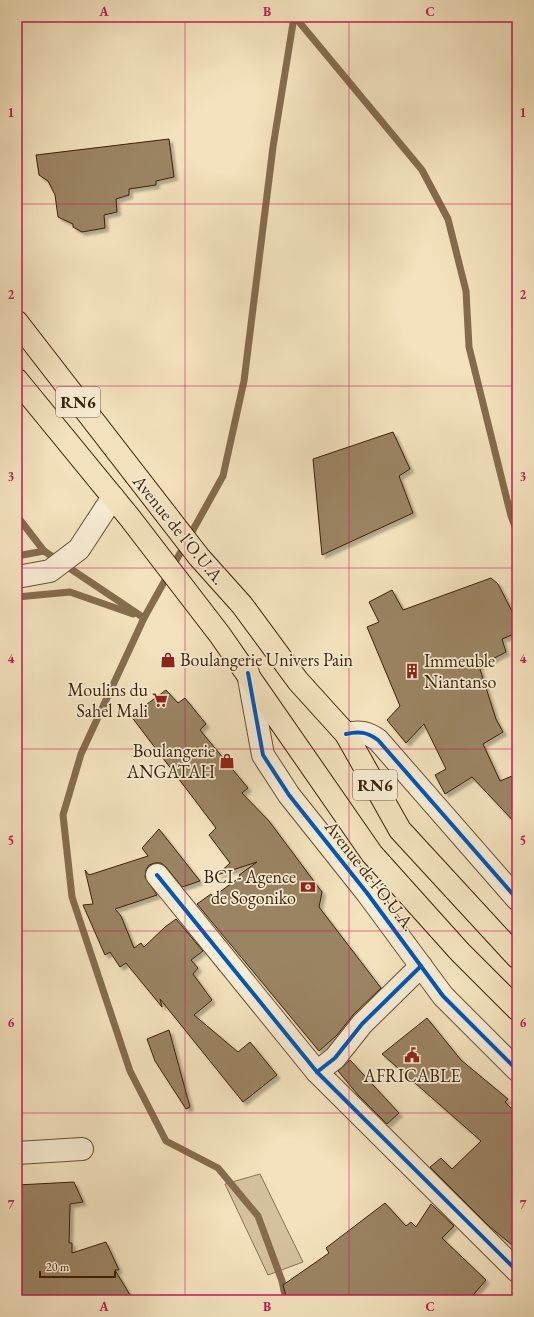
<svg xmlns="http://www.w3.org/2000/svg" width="534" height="1317" font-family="'EB Garamond',serif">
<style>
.green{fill:#d4c19e;stroke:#887051}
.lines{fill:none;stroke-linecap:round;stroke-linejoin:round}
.stream{stroke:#856c4d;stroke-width:7}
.building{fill:#9b8464;stroke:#3c1f04;filter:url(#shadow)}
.street-casing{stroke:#6a5032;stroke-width:24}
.highway-casing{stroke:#3c1f04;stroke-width:24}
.street{stroke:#f7ecd4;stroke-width:22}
.highway{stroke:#f3e2bd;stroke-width:22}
.cycleway-casing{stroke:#f7ecd4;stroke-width:6}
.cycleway{stroke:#0057b8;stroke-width:4}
.grid{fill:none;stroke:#c2185b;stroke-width:1;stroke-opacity:0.55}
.labels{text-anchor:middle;stroke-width:3.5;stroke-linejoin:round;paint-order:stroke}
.shield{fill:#f7ecd4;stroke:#745c42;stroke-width:1}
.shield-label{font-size:17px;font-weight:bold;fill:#3c1f04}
.street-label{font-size:18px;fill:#3c1f04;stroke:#f7ecd4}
.poi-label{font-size:18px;fill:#3c1f04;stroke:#f7ecd4;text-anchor:end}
.neatline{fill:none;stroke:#c2185b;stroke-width:1.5}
.grid-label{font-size:13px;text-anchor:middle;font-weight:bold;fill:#c2185b}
</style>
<defs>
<filter id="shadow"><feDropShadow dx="3.5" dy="3.5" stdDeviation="1" flood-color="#0004"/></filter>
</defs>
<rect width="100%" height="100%" fill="#f3e2bd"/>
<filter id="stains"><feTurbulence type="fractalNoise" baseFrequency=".005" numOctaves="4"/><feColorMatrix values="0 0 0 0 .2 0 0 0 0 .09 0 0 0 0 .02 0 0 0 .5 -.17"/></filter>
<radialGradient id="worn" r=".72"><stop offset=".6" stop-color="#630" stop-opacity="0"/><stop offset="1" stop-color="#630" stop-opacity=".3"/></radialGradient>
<path class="green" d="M 260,1174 L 303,1262 L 268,1275 L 225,1184 Z"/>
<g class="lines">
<g class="stream">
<path d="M 295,17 L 422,170 L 448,219 L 466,291 L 469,347 L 511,516 L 517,531"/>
<path d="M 17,516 L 44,551"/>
<path d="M 17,556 L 44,551 L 144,618"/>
<path d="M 17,597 L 70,592 L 133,614"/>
<path d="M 286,1300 L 282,1281 L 258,1216 L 218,1168 L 166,1141 L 130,1071 L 72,897 L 63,815 L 81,754 L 144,618 L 223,476 L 244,381 L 273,147 L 294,17"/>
</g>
</g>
<g class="building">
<path d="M 169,139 L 174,177 L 156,181 L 156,185 L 129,189 L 129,195 L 116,199 L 117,212 L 104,215 L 105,228 L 82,232 L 73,227 L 73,224 L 58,217 L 55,195 L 48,181 L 39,175 L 36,155 Z"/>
<path d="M 393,432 L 410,469 L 399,476 L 413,513 L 322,555 L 313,459 Z"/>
<path d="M 491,578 L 498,584 L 517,621 L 517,633 L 502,639 L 506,652 L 479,666 L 496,719 L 503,732 L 483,744 L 500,781 L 517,774 L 517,825 L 472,777 L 445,794 L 435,775 L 446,769 L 424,724 L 406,743 L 387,720 L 400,706 L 367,627 L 379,622 L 369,602 L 392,590 L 403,610 Z"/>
<path d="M 166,690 L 178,703 L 185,698 L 206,724 L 200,730 L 248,788 L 242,793 L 269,821 L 322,892 L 319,907 L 381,988 L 353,1015 L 337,1035 L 319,1051 L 197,904 L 211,894 L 213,897 L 240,877 L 239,875 L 257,862 L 217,875 L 230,863 L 209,835 L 216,828 L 131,716 Z"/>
<path d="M 159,829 L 200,881 L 182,887 L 166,867 L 161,863 L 155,863 L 149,865 L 146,870 L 145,877 L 157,895 L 115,909 L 121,916 L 134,948 L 141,943 L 144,947 L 165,927 L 176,919 L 203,951 L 191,960 L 198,968 L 193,974 L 212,1000 L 194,1015 L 238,1052 L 250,1042 L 277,1075 L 243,1102 L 160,999 L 162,1007 L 126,963 L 120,967 L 110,952 L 105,955 L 83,905 L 93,904 L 85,870 L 89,875 L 148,856 L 142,848 Z"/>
<path d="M 427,1018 L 461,1060 L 508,1099 L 505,1102 L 517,1114 L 517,1249 L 490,1227 L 430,1167 L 441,1158 L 452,1169 L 481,1141 L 382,1054 Z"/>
<path d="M 169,1030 L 190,1107 L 186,1109 L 155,1061 L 147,1039 Z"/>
<path d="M 350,1060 L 399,1113 L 387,1124 L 358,1095 L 338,1071 Z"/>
<path d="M 74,1182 L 83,1202 L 70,1204 L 69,1243 L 72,1243 L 72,1253 L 106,1242 L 119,1270 L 115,1270 L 133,1300 L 17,1300 L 17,1185 Z"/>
<path d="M 385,1203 L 406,1226 L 411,1222 L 416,1227 L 431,1204 L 454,1226 L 442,1238 L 486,1280 L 469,1300 L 287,1300 L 283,1285 L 329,1253 L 326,1248 Z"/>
</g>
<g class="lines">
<g class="street-casing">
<g id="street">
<path d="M 17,577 L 50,571 L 79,549 L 113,497"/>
<path d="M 248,673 L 263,755 L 289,795 L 367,893 L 443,996 L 517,1070"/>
<path d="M 346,734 C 359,731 367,732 378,740 L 517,899"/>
<path d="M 157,875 L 317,1072"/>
<path d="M 421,966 L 362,1024 L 335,1058 L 317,1072 L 517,1271"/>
<path d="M 17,1153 L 82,1149"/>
</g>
</g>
<g class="highway-casing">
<g id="highway">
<path d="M 17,322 L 199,557 L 242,605 L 298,681 L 346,734 L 400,830 L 517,957"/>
<path d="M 17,380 L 130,518 L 220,635 L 372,854 L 460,952 L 517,1009"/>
</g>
</g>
<use href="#street" class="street"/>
<use href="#highway" class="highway"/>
<g class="cycleway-casing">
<g id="cycleway">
<path d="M 248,673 L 263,755 L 289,795 L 367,893 L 443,996 L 517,1070"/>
<path d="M 346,734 C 359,731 367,732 378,740 L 517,899"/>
<path d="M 157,875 L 317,1072"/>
<path d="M 421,966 L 362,1024 L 335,1058 L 317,1072 L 517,1271"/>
</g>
</g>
<use href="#cycleway" class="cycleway"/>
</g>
<path class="grid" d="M 185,17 L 185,1300M 349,17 L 349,1300M 17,204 L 517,204M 17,386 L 517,386M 17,568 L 517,568M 17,749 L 517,749M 17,931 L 517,931M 17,1113 L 517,1113"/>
<defs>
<g id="shop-bare" transform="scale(1.2)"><path d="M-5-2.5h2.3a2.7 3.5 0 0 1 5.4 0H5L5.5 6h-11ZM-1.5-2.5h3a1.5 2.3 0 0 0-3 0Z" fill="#8f2418" stroke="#f7ecd4" stroke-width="2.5" paint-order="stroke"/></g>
<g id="building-bare" transform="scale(1.2)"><path d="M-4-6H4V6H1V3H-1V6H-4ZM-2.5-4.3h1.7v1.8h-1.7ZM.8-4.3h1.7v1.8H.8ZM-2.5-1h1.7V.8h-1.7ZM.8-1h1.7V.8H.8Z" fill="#8f2418" stroke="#f7ecd4" stroke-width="2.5" paint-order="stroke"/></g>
<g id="supermarket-bare" transform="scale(1.2)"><path d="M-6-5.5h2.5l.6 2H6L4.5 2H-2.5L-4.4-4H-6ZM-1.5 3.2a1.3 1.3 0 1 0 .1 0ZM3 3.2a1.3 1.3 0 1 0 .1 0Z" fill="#8f2418" stroke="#f7ecd4" stroke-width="2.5" paint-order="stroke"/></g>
<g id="bank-bare" transform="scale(1.2)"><path d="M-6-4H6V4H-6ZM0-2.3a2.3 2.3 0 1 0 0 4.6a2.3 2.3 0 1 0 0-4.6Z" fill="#8f2418" stroke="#f7ecd4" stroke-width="2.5" paint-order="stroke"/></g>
<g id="civic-bare" transform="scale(1.2)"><path d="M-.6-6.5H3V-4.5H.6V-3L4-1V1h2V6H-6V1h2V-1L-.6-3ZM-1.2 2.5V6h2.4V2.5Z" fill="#8f2418" stroke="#f7ecd4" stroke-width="2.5" paint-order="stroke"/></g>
</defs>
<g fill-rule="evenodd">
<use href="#shop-bare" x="168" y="660"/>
<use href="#building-bare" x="412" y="671"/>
<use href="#supermarket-bare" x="160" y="700"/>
<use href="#shop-bare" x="227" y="761"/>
<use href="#bank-bare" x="308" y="887"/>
<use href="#civic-bare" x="412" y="1055"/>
</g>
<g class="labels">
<g class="shield">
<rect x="56" y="387" width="44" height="30" rx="3"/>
<rect x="353" y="770" width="44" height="30" rx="3"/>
</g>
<g class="shield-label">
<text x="78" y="408">RN6</text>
<text x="375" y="791">RN6</text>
</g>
<g class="street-label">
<text transform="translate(179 530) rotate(51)" y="6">Avenue de l'O.U.A.</text>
<text transform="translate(370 876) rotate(52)" y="6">Avenue de l'O.U.A.</text>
</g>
<g class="poi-label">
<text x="180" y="666" text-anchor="start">Boulangerie Univers Pain</text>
<text x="424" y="667" text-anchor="start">Immeuble<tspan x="424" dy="21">Niantanso</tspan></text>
<text x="148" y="696">Moulins du<tspan x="148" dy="21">Sahel Mali</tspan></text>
<text x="215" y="757">Boulangerie<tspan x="215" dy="21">ANGATAH</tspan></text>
<text x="296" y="883">BCI - Agence<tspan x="296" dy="21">de Sogoniko</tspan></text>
<text x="412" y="1082" text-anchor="middle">AFRICABLE</text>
</g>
</g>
<rect width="534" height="1317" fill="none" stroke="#f3e2bd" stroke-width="44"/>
<path d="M40 1271v6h75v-6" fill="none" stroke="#3c1f04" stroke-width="2"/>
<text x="46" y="1271" font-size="12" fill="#3c1f04" stroke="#f7ecd4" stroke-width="3" paint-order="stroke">20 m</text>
<rect x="22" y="22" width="490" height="1273" class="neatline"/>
<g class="grid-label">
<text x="104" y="16">A</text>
<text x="267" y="16">B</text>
<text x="430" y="16">C</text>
<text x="11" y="117">1</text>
<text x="523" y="117">1</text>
<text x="11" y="299">2</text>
<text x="523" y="299">2</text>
<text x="11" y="481">3</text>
<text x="523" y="481">3</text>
<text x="11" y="663">4</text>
<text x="523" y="663">4</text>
<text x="11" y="845">5</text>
<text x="523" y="845">5</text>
<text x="11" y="1027">6</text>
<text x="523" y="1027">6</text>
<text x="11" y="1209">7</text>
<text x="523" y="1209">7</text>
<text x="104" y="1311">A</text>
<text x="267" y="1311">B</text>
<text x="430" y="1311">C</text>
</g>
<rect width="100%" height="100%" filter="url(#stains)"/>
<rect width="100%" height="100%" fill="url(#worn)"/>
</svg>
